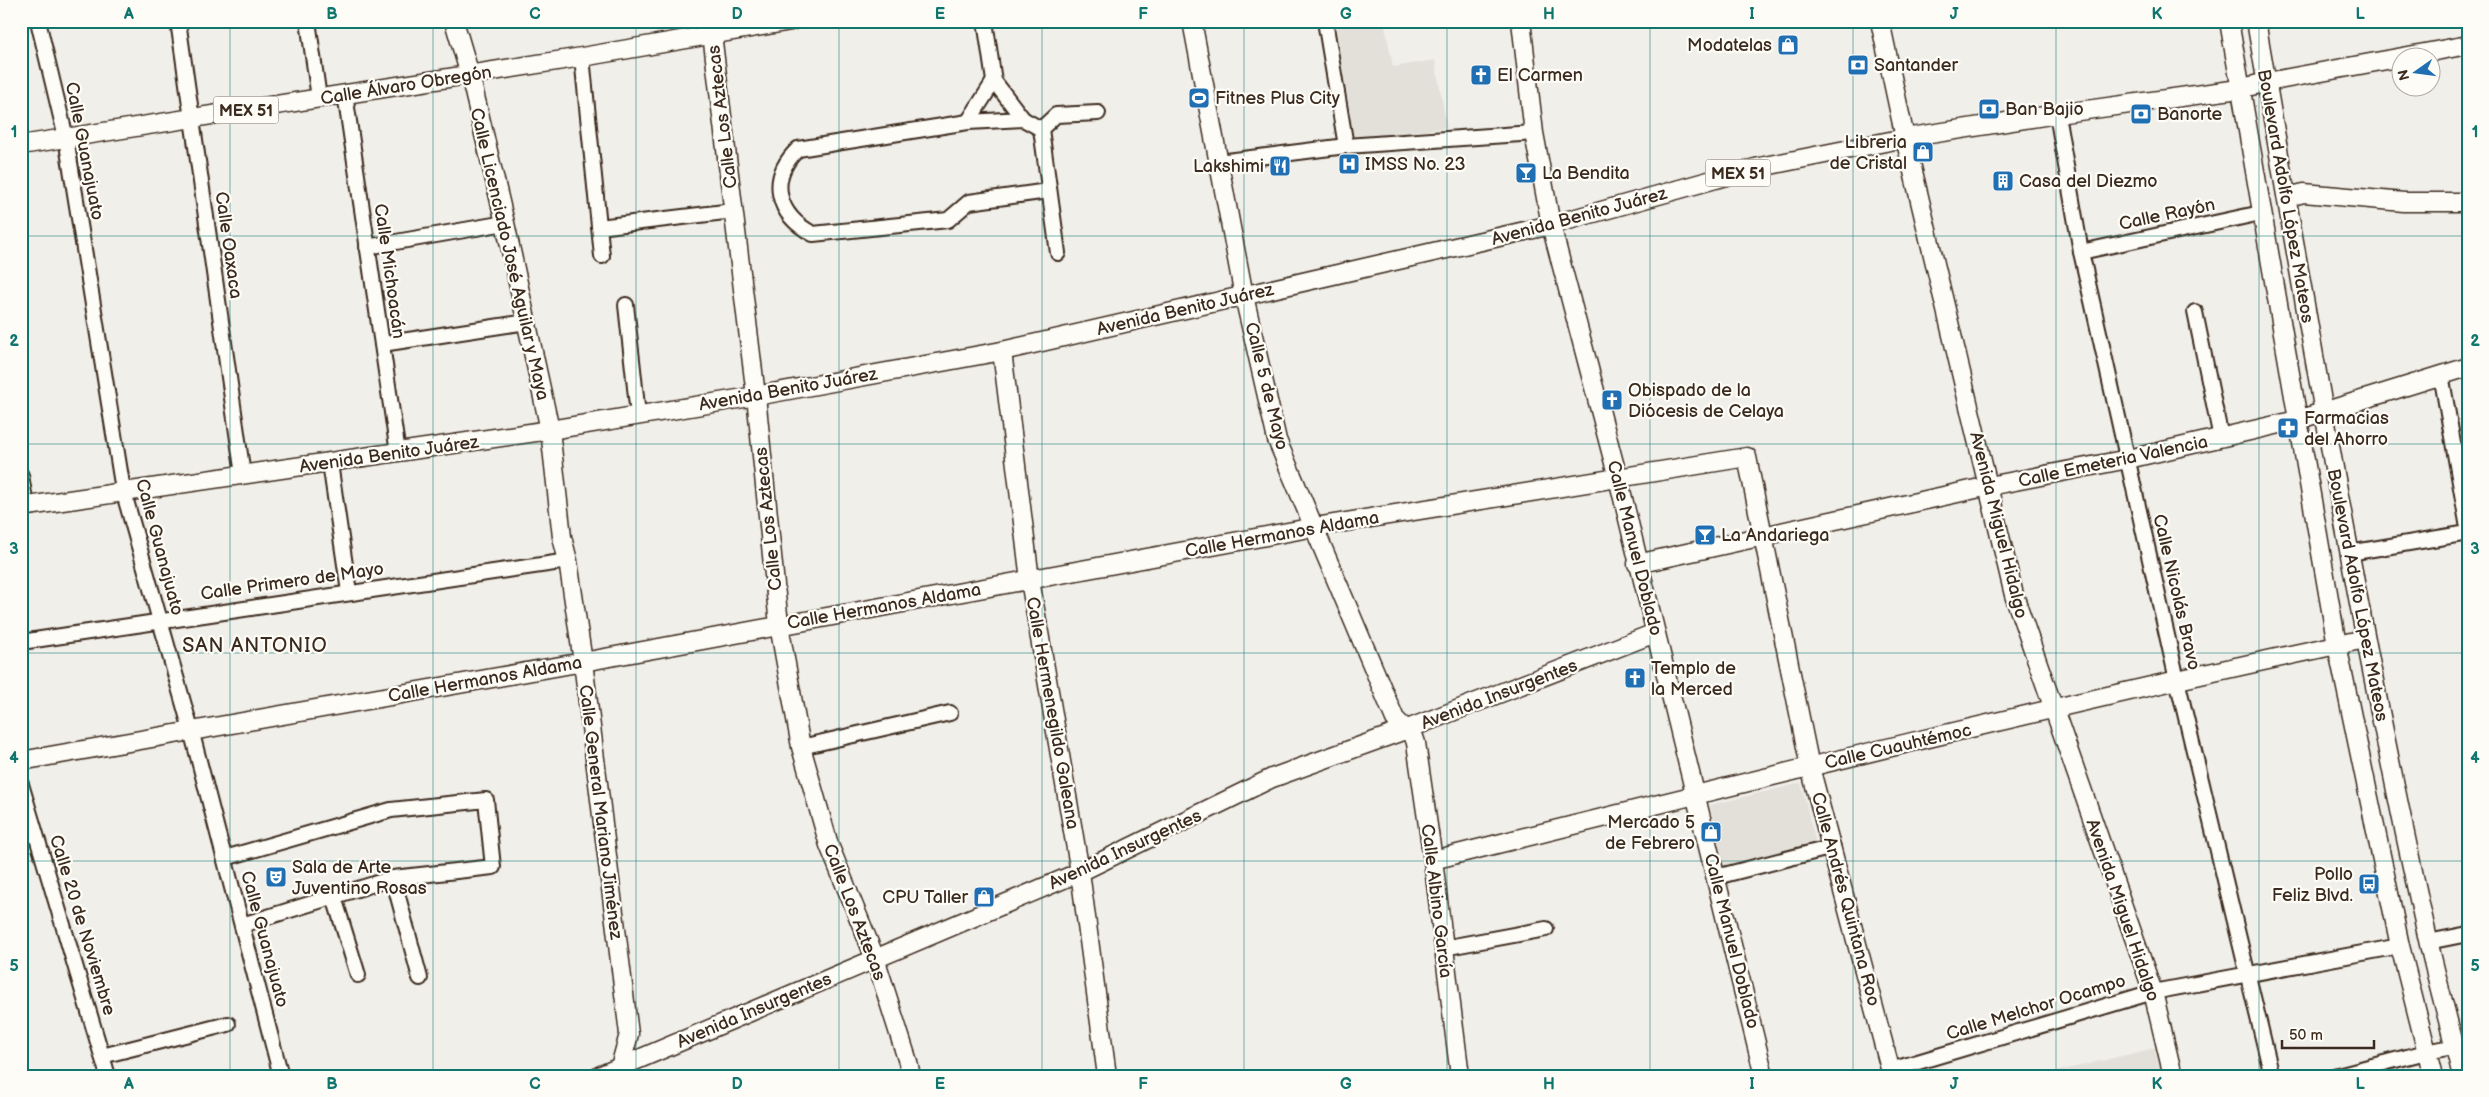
<svg xmlns="http://www.w3.org/2000/svg" width="2489" height="1097" font-family="'Balsamiq Sans',sans-serif">
<style>
.built{fill:#e3e0da}
.lines{fill:none;stroke-linecap:round;stroke-linejoin:round}
.minor-casing{stroke:#3b2a1e;stroke-width:18}
.major-casing{stroke:#3b2a1e;stroke-width:21}
.minor{stroke:#fdfcf7;stroke-width:14}
.major{stroke:#fdfcf7;stroke-width:18}
.grid{fill:none;stroke:#0f766e;stroke-width:1;stroke-opacity:0.55}
.labels{text-anchor:middle;stroke-width:4.5;stroke-linejoin:round;paint-order:stroke}
.shield{fill:#fdfcf7;stroke:#75695f;stroke-width:1}
.shield-label{font-size:16px;font-weight:bold;fill:#3b2a1e}
.poi-label{font-size:18px;fill:#3b2a1e;stroke:#fdfcf7;text-anchor:start}
.street-label{font-size:18px;fill:#3b2a1e;stroke:#fdfcf7}
.quarter-label{font-size:20px;letter-spacing:1px;fill:#3b2a1e;stroke:#fdfcf7}
.neatline{fill:none;stroke:#0f766e;stroke-width:2}
.grid-label{font-size:16px;text-anchor:middle;font-weight:bold;fill:#0f766e}
</style>
<rect width="100%" height="100%" fill="#f1efea"/>
<filter id="ink" filterUnits="userSpaceOnUse"><feTurbulence type="fractalNoise" baseFrequency=".02" numOctaves="2"/><feDisplacementMap in="SourceGraphic" scale="10" xChannelSelector="R" yChannelSelector="G"/><feConvolveMatrix kernelMatrix="1 2 1 2 8 2 1 2 1" color-interpolation-filters="sRGB"/></filter>
<g filter="url(#ink)">
<g class="built">
<path d="M 1335,21 L 1384,21 L 1393,67 L 1435,60 L 1447,128 L 1354,139 Z"/>
<path d="M 1801,783 L 1816,843 L 1723,866 L 1710,805 Z"/>
<path d="M 2155,1048 L 2162,1076 L 2038,1076 Z"/>
</g>
<g class="lines">
<g class="minor-casing">
<g id="minor">
<path d="M 38,21 L 66,138 L 123,490 L 191,730 L 281,1076"/>
<path d="M 178,21 L 243,475"/>
<path d="M 308,21 L 319,98"/>
<path d="M 985,21 L 994,81 L 1023,119"/>
<path d="M 1325,21 L 1346,146"/>
<path d="M 582,57 L 602,256"/>
<path d="M 345,94 L 398,453"/>
<path d="M 2057,114 L 2081,252 L 2177,680 L 2272,1076"/>
<path d="M 968,122 L 994,81"/>
<path d="M 1041,129 L 1058,253"/>
<path d="M 1219,162 L 1346,146 L 1534,133"/>
<path d="M 1048,191 L 969,202 L 948,220 L 813,234 C 777,215 767,179 798,149 L 968,122 L 1023,119 L 1041,129 L 1056,115 L 1098,113"/>
<path d="M 599,227 L 733,211"/>
<path d="M 367,247 L 505,223"/>
<path d="M 2081,252 L 2261,213"/>
<path d="M 626,305 L 638,415"/>
<path d="M 2195,312 L 2221,438"/>
<path d="M 382,344 L 527,322"/>
<path d="M 2441,374 L 2468,528"/>
<path d="M 330,463 L 349,592"/>
<path d="M 21,475 L 26,506"/>
<path d="M 2349,553 L 2468,533"/>
<path d="M 21,642 L 568,561"/>
<path d="M 801,747 L 950,713"/>
<path d="M 21,784 L 108,1076"/>
<path d="M 225,858 L 391,810 L 486,800 L 493,867 L 393,878 L 242,925"/>
<path d="M 1716,877 L 1833,847"/>
<path d="M 393,878 L 420,978"/>
<path d="M 334,897 L 358,975"/>
<path d="M 2428,942 L 2468,934"/>
<path d="M 1443,948 L 1546,929"/>
<path d="M 102,1056 L 228,1024"/>
<path d="M 1891,1070 L 2153,992 L 2400,946"/>
<path d="M 2334,1076 L 2426,1052 L 2468,1044"/>
</g>
</g>
<g class="major-casing">
<g id="major">
<path d="M 454,21 L 470,75 L 505,223 L 550,430 L 562,537 L 568,561 L 583,662 L 629,1034 L 620,1067 L 621,1075"/>
<path d="M 1192,21 L 1244,296 L 1277,440 L 1395,719 L 1414,737 L 1416,743 L 1433,860 L 1460,1076"/>
<path d="M 1521,21 L 1534,133 L 1551,225 L 1618,478 L 1764,1076"/>
<path d="M 1880,21 L 1905,138 L 2014,595 L 2153,992 L 2173,1076"/>
<path d="M 2229,21 L 2337,645 L 2400,946 L 2433,1076"/>
<path d="M 2256,21 C 2309,328 2360,635 2428,940 C 2438,985 2451,1030 2462,1076"/>
<path d="M 712,34 L 756,396 L 779,625 L 801,747 L 829,845 L 875,958 L 908,1062 L 911,1076"/>
<path d="M 21,145 L 582,57 L 791,21"/>
<path d="M 2287,197 L 2304,193 L 2404,202 L 2468,202"/>
<path d="M 1002,351 L 1030,580 L 1080,872 L 1107,1076"/>
<path d="M 21,507 L 550,430 L 756,396 L 1002,351 L 1551,225 L 1755,168 L 1905,138 L 2057,114 L 2239,89 L 2267,82 L 2468,45"/>
<path d="M 1637,564 L 1989,486 L 2128,459 L 2297,420 L 2468,367"/>
<path d="M 21,761 L 583,662 L 1315,527 L 1747,457 L 1810,767 L 1892,1076"/>
<path d="M 1433,860 C 1743,783 2053,705 2365,639"/>
<path d="M 599,1076 L 1080,872 L 1272,778 L 1405,730 L 1655,633"/>
</g>
</g>
<use href="#minor" class="minor"/>
<use href="#major" class="major"/>
</g>
</g>
<path class="grid" d="M 230,21 L 230,1076M 433,21 L 433,1076M 636,21 L 636,1076M 839,21 L 839,1076M 1042,21 L 1042,1076M 1244,21 L 1244,1076M 1447,21 L 1447,1076M 1650,21 L 1650,1076M 1853,21 L 1853,1076M 2056,21 L 2056,1076M 2259,21 L 2259,1076M 21,236 L 2468,236M 21,444 L 2468,444M 21,653 L 2468,653M 21,861 L 2468,861"/>
<defs>
<g id="shop-square" transform="scale(1.125)"><rect x="-9" y="-9" width="18" height="18" rx="4" fill="#1f6fb2" stroke="#fdfcf7"/><path d="M-5-2.5h2.3a2.7 3.5 0 0 1 5.4 0H5L5.5 6h-11ZM-1.5-2.5h3a1.5 2.3 0 0 0-3 0Z" fill="#fff"/></g>
<g id="bank-square" transform="scale(1.125)"><rect x="-9" y="-9" width="18" height="18" rx="4" fill="#1f6fb2" stroke="#fdfcf7"/><path d="M-6-4H6V4H-6ZM0-2.3a2.3 2.3 0 1 0 0 4.6a2.3 2.3 0 1 0 0-4.6Z" fill="#fff"/></g>
<g id="church-square" transform="scale(1.125)"><rect x="-9" y="-9" width="18" height="18" rx="4" fill="#1f6fb2" stroke="#fdfcf7"/><path d="M-1.2-6h2.4v3.5h3.3v2.4h-3.3V6h-2.4V-.1h-3.3v-2.4h3.3Z" fill="#fff"/></g>
<g id="stadium-square" transform="scale(1.125)"><rect x="-9" y="-9" width="18" height="18" rx="4" fill="#1f6fb2" stroke="#fdfcf7"/><path d="M0-5a6.5 5 0 1 0 0 10a6.5 5 0 1 0 0-10ZM-3.5-1.8h7v3.6h-7Z" fill="#fff"/></g>
<g id="hospital-square" transform="scale(1.125)"><rect x="-9" y="-9" width="18" height="18" rx="4" fill="#1f6fb2" stroke="#fdfcf7"/><path d="M-5-5h3v3.5h4V-5h3V5h-3V1.5h-4V5h-3Z" fill="#fff"/></g>
<g id="restaurant-square" transform="scale(1.125)"><rect x="-9" y="-9" width="18" height="18" rx="4" fill="#1f6fb2" stroke="#fdfcf7"/><path d="M-5-6h1v4h1v-4h1v4h1v-4h1v5L-1.5 .5V6h-2V.5L-5-1ZM5-6V6H3V1.5H1.5Q1.5-4 5-6Z" fill="#fff"/></g>
<g id="bar-square" transform="scale(1.125)"><rect x="-9" y="-9" width="18" height="18" rx="4" fill="#1f6fb2" stroke="#fdfcf7"/><path d="M-6-5H6L.8 .8V4.5H3.5V6h-7V4.5H-.8V.8Z" fill="#fff"/></g>
<g id="building-square" transform="scale(1.125)"><rect x="-9" y="-9" width="18" height="18" rx="4" fill="#1f6fb2" stroke="#fdfcf7"/><path d="M-4-6H4V6H1V3H-1V6H-4ZM-2.5-4.3h1.7v1.8h-1.7ZM.8-4.3h1.7v1.8H.8ZM-2.5-1h1.7V.8h-1.7ZM.8-1h1.7V.8H.8Z" fill="#fff"/></g>
<g id="pharmacy-square" transform="scale(1.125)"><rect x="-9" y="-9" width="18" height="18" rx="4" fill="#1f6fb2" stroke="#fdfcf7"/><path d="M-2-6h4v4h4v4h-4v4h-4v-4h-4v-4h4Z" fill="#fff"/></g>
<g id="theatre-square" transform="scale(1.125)"><rect x="-9" y="-9" width="18" height="18" rx="4" fill="#1f6fb2" stroke="#fdfcf7"/><path d="M-5-5.5Q0-4 5-5.5V0Q5 5 0 6Q-5 5-5 0ZM-3.3-2.5H-1v1.5H-3.3ZM1-2.5H3.3v1.5H1ZM-2.8 1Q0 5.5 2.8 1Z" fill="#fff"/></g>
<g id="bus-square" transform="scale(1.125)"><rect x="-9" y="-9" width="18" height="18" rx="4" fill="#1f6fb2" stroke="#fdfcf7"/><path d="M-5-6H5V4H4V6H2V4H-2V6H-4V4H-5ZM-3.5-4V0h7V-4ZM-3.5 1.2v1.5H-2V1.2ZM2 1.2v1.5H3.5V1.2Z" fill="#fff"/></g>
</defs>
<g fill-rule="evenodd">
<use href="#shop-square" x="1788" y="45"/>
<use href="#bank-square" x="1858" y="65"/>
<use href="#church-square" x="1481" y="75"/>
<use href="#stadium-square" x="1199" y="98"/>
<use href="#bank-square" x="1989" y="109"/>
<use href="#bank-square" x="2141" y="114"/>
<use href="#shop-square" x="1923" y="152"/>
<use href="#hospital-square" x="1349" y="164"/>
<use href="#restaurant-square" x="1280" y="166"/>
<use href="#bar-square" x="1526" y="173"/>
<use href="#building-square" x="2003" y="181"/>
<use href="#church-square" x="1612" y="400"/>
<use href="#pharmacy-square" x="2288" y="428"/>
<use href="#bar-square" x="1705" y="535"/>
<use href="#church-square" x="1635" y="678"/>
<use href="#shop-square" x="1711" y="832"/>
<use href="#theatre-square" x="276" y="877"/>
<use href="#bus-square" x="2369" y="884"/>
<use href="#shop-square" x="984" y="897"/>
</g>
<g class="labels">
<g class="shield">
<rect x="213.5" y="96.5" width="65" height="27" rx="4"/>
<rect x="1705.5" y="159.5" width="65" height="27" rx="4"/>
</g>
<g class="shield-label">
<text x="246" y="116">MEX 51</text>
<text x="1738" y="179">MEX 51</text>
</g>
<g class="poi-label">
<text x="1772" y="51" text-anchor="end">Modatelas</text>
<text x="1874" y="71">Santander</text>
<text x="1497" y="81">El Carmen</text>
<text x="1215" y="104">Fitnes Plus City</text>
<text x="2005" y="115">Ban Bajio</text>
<text x="2157" y="120">Banorte</text>
<text x="1907" y="148" text-anchor="end">Libreria<tspan x="1907" dy="21">de Cristal</tspan></text>
<text x="1365" y="170">IMSS No. 23</text>
<text x="1264" y="172" text-anchor="end">Lakshimi</text>
<text x="1542" y="179">La Bendita</text>
<text x="2019" y="187">Casa del Diezmo</text>
<text x="1628" y="396">Obispado de la<tspan x="1628" dy="21">Diócesis de Celaya</tspan></text>
<text x="2304" y="424">Farmacias<tspan x="2304" dy="21">del Ahorro</tspan></text>
<text x="1721" y="541">La Andariega</text>
<text x="1651" y="674">Templo de<tspan x="1651" dy="21">la Merced</tspan></text>
<text x="1695" y="828" text-anchor="end">Mercado 5<tspan x="1695" dy="21">de Febrero</tspan></text>
<text x="292" y="873">Sala de Arte<tspan x="292" dy="21">Juventino Rosas</tspan></text>
<text x="2353" y="880" text-anchor="end">Pollo<tspan x="2353" dy="21">Feliz Blvd.</tspan></text>
<text x="968" y="903" text-anchor="end">CPU Taller</text>
</g>
<g class="street-label">
<text transform="translate(406 85) rotate(-9)" y="6">Calle Álvaro Obregón</text>
<text transform="translate(722 117) rotate(-97)" y="6">Calle Los Aztecas</text>
<text transform="translate(85 151) rotate(79)" y="6">Calle Guanajuato</text>
<text transform="translate(2286 196) rotate(80)" y="6">Boulevard Adolfo López Mateos</text>
<text transform="translate(2167 214) rotate(-12)" y="6">Calle Rayón</text>
<text transform="translate(1579 216) rotate(-15)" y="6">Avenida Benito Juárez</text>
<text transform="translate(229 245) rotate(82)" y="6">Calle Oaxaca</text>
<text transform="translate(510 254) rotate(77)" y="6">Calle Licenciado José Aguilar y Maya</text>
<text transform="translate(390 271) rotate(82)" y="6">Calle Michoacán</text>
<text transform="translate(1185 309) rotate(-13)" y="6">Avenida Benito Juárez</text>
<text transform="translate(1267 386) rotate(76)" y="6">Calle 5 de Mayo</text>
<text transform="translate(788 389) rotate(-10)" y="6">Avenida Benito Juárez</text>
<text transform="translate(389 454) rotate(-8)" y="6">Avenida Benito Juárez</text>
<text transform="translate(2113 461) rotate(-12)" y="6">Calle Emeteria Valencia</text>
<text transform="translate(768 519) rotate(-96)" y="6">Calle Los Aztecas</text>
<text transform="translate(1999 525) rotate(76)" y="6">Avenida Miguel Hidalgo</text>
<text transform="translate(1282 534) rotate(-10)" y="6">Calle Hermanos Aldama</text>
<text transform="translate(160 547) rotate(75)" y="6">Calle Guanajuato</text>
<text transform="translate(1635 548) rotate(76)" y="6">Calle Manuel Doblado</text>
<text transform="translate(292 581) rotate(-8)" y="6">Calle Primero de Mayo</text>
<text transform="translate(2177 592) rotate(77)" y="6">Calle Nicolás Bravo</text>
<text transform="translate(2358 595) rotate(79)" y="6">Boulevard Adolfo López Mateos</text>
<text transform="translate(884 606) rotate(-10)" y="6">Calle Hermanos Aldama</text>
<text transform="translate(485 679) rotate(-10)" y="6">Calle Hermanos Aldama</text>
<text transform="translate(1499 694) rotate(-21)" y="6">Avenida Insurgentes</text>
<text transform="translate(1053 713) rotate(80)" y="6">Calle Hermenegildo Galeana</text>
<text transform="translate(1898 746) rotate(-13)" y="6">Calle Cuauhtémoc</text>
<text transform="translate(601 812) rotate(83)" y="6">Calle General Mariano Jiménez</text>
<text transform="translate(1125 849) rotate(-25)" y="6">Avenida Insurgentes</text>
<text transform="translate(1846 899) rotate(75)" y="6">Calle Andrés Quintana Roo</text>
<text transform="translate(1437 901) rotate(83)" y="6">Calle Albino García</text>
<text transform="translate(2123 910) rotate(71)" y="6">Avenida Miguel Hidalgo</text>
<text transform="translate(855 912) rotate(69)" y="6">Calle Los Aztecas</text>
<text transform="translate(83 925) rotate(73)" y="6">Calle 20 de Noviembre</text>
<text transform="translate(265 939) rotate(75)" y="6">Calle Guanajuato</text>
<text transform="translate(1732 941) rotate(76)" y="6">Calle Manuel Doblado</text>
<text transform="translate(2036 1007) rotate(-17)" y="6">Calle Melchor Ocampo</text>
<text transform="translate(754 1010) rotate(-23)" y="6">Avenida Insurgentes</text>
</g>
<g class="quarter-label">
<text x="255" y="652">SAN ANTONIO</text>
</g>
</g>
<rect width="2489" height="1097" fill="none" stroke="#fdfcf7" stroke-width="55"/>
<g transform="translate(2416 72) rotate(256)"><circle r="24" fill="#fdfcf7" stroke="#afa8a0"/>
<path d="M0-4L9 19L0 12L-9 19Z" fill="#1f6fb2"/>
<text y="-8" font-size="14" font-weight="bold" text-anchor="middle" fill="#3b2a1e">N</text>
</g>
<path d="M2282 1040v8h92v-8" fill="none" stroke="#3b2a1e" stroke-width="2.5"/>
<text x="2289" y="1040" font-size="15" fill="#3b2a1e" stroke="#fdfcf7" stroke-width="4" paint-order="stroke">50 m</text>
<rect x="28" y="28" width="2434" height="1042" class="neatline"/>
<g class="grid-label">
<text x="129" y="19">A</text>
<text x="332" y="19">B</text>
<text x="535" y="19">C</text>
<text x="737" y="19">D</text>
<text x="940" y="19">E</text>
<text x="1143" y="19">F</text>
<text x="1346" y="19">G</text>
<text x="1549" y="19">H</text>
<text x="1752" y="19">I</text>
<text x="1954" y="19">J</text>
<text x="2157" y="19">K</text>
<text x="2360" y="19">L</text>
<text x="14" y="137">1</text>
<text x="2475" y="137">1</text>
<text x="14" y="346">2</text>
<text x="2475" y="346">2</text>
<text x="14" y="554">3</text>
<text x="2475" y="554">3</text>
<text x="14" y="763">4</text>
<text x="2475" y="763">4</text>
<text x="14" y="971">5</text>
<text x="2475" y="971">5</text>
<text x="129" y="1089">A</text>
<text x="332" y="1089">B</text>
<text x="535" y="1089">C</text>
<text x="737" y="1089">D</text>
<text x="940" y="1089">E</text>
<text x="1143" y="1089">F</text>
<text x="1346" y="1089">G</text>
<text x="1549" y="1089">H</text>
<text x="1752" y="1089">I</text>
<text x="1954" y="1089">J</text>
<text x="2157" y="1089">K</text>
<text x="2360" y="1089">L</text>
</g>
</svg>
